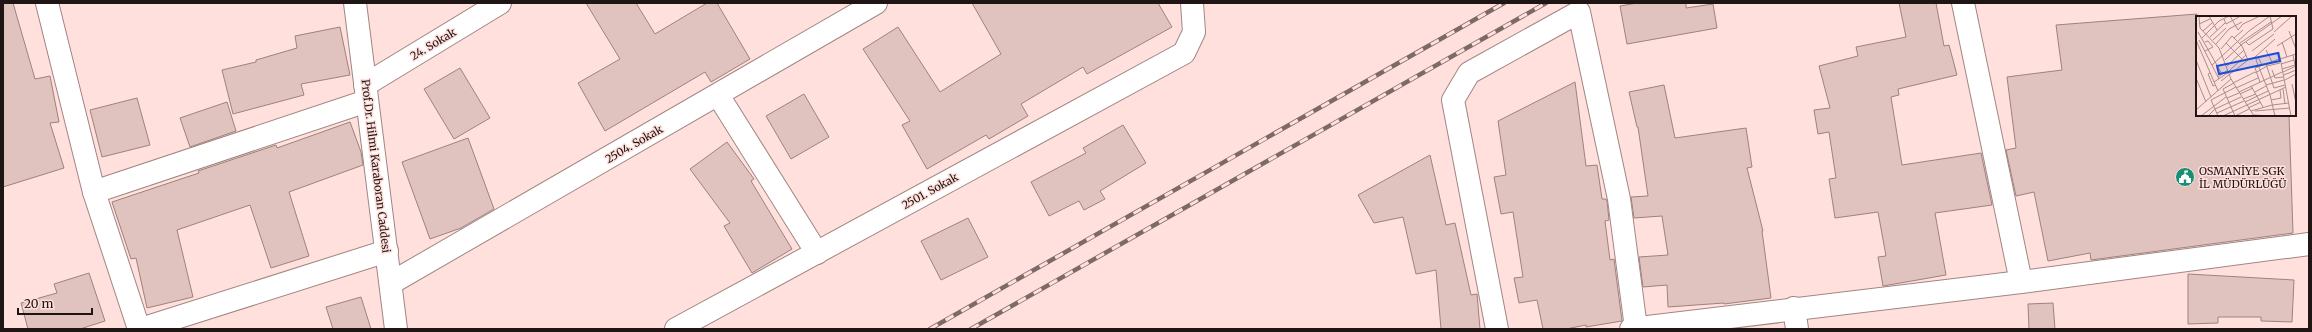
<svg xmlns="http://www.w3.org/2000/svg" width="2312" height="332" font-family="Merriweather,serif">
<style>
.building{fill:#e0c3bf;stroke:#9d827e}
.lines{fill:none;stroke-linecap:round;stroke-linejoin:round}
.minor-casing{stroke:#a18682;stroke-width:24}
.tertiary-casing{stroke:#a18682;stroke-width:24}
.minor{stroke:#fff;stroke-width:22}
.tertiary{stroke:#fff;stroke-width:22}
.rail-casing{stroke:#7d6a68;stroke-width:4.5}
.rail{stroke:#ffe0dc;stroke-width:3;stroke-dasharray:9;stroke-linecap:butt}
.labels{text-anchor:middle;stroke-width:3;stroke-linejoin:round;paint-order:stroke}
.street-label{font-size:11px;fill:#1f1514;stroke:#ffe0dc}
.poi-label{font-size:11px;fill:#1f1514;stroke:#ffe0dc;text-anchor:start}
.inset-road{fill:none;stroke:#a58f8c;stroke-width:1}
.view{fill:#1d4ed8;fill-opacity:0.15;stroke:#1d4ed8;stroke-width:2}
.inset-edge{fill:none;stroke:#1f1514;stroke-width:2}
</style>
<rect width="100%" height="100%" fill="#ffe0dc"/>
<g class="building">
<path d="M 3,3 L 13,3 L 35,79 L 50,76 L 59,122 L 50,123 L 64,168 L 3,187 Z"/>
<path d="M 586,3 L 636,3 L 655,34 L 707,3 L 717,3 L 750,59 L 711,82 L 705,72 L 605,131 L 578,83 L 620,59 Z"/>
<path d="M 972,3 L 1158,3 L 1172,27 L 1087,74 L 1083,67 L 1021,104 L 1028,116 L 989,139 L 986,135 L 927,169 L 902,125 L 910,121 L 863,49 L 898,27 L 940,92 L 1001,54 Z"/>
<path d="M 1637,3 L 1686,3 L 1686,8 L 1713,4 L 1717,28 L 1627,44 L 1620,6 Z"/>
<path d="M 1899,3 L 1936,3 L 1944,46 L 1949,45 L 1957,75 L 1898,89 L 1899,95 L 1891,97 L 1902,165 L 1981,153 L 1992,205 L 1935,213 L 1946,275 L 1883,286 L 1878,257 L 1886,256 L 1878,212 L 1835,218 L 1829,179 L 1836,178 L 1829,132 L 1818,134 L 1814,110 L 1830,108 L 1819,66 L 1858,56 L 1856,47 L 1906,37 Z"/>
<path d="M 2197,14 L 2197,115 L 2289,115 L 2293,233 L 2091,260 L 2090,253 L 2048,261 L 2034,192 L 2016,196 L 2006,150 L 2016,148 L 2007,77 L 2062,70 L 2056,25 Z"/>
<path d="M 340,27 L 350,75 L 301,84 L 304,95 L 233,114 L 222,70 L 256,62 L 256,60 L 297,48 L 295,36 Z"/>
<path d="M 460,68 L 490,118 L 454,139 L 424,89 Z"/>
<path d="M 1575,82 L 1586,166 L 1597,165 L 1602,199 L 1606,199 L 1607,201 L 1609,220 L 1605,221 L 1610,260 L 1614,259 L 1622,321 L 1586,327 L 1586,325 L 1566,329 L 1543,329 L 1537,300 L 1519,303 L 1514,278 L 1523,277 L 1513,212 L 1501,214 L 1494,177 L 1506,175 L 1498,121 Z"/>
<path d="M 1664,85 L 1675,138 L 1746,128 L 1752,167 L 1747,168 L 1763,231 L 1762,231 L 1771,298 L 1724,304 L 1724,303 L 1668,307 L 1667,285 L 1643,287 L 1639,257 L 1668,255 L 1662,216 L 1634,218 L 1631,197 L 1648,196 L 1638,127 L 1637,127 L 1629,92 Z"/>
<path d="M 804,94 L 829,137 L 791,159 L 766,116 Z"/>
<path d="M 137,98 L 150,145 L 102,157 L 90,110 Z"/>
<path d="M 227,102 L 236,131 L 190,147 L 180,118 Z"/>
<path d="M 350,122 L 361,152 L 363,165 L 289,192 L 309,256 L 271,268 L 250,205 L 177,230 L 193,297 L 147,308 L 136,258 L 131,259 L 112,202 L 199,173 L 198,171 L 276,145 L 277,148 Z"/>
<path d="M 1123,125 L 1146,163 L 1100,191 L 1105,199 L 1084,210 L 1079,201 L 1049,216 L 1031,182 L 1086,153 L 1083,148 Z"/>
<path d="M 468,138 L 494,209 L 461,228 L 430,239 L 402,162 Z"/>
<path d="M 727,142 L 754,179 L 751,181 L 792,249 L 752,273 L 724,226 L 730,223 L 690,169 Z"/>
<path d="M 1430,155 L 1446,225 L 1455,223 L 1471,295 L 1477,294 L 1480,329 L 1441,329 L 1436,270 L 1416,274 L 1403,217 L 1374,223 L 1358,195 Z"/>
<path d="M 968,218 L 988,257 L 941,280 L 921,241 Z"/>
<path d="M 89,273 L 105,321 L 80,329 L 28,329 L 21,303 L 57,293 L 54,284 Z"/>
<path d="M 2188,274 L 2294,280 L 2292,322 L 2261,321 L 2261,317 L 2218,317 L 2218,323 L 2188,324 Z"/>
<path d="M 361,297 L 371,329 L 333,329 L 326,307 Z"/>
<path d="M 2053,303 L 2055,329 L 2029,329 L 2028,304 Z"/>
</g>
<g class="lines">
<g class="minor-casing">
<g id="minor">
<path d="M 47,3 L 94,192 L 139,329"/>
<path d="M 1963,3 L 2021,282"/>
<path d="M 365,85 L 500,3"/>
<path d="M 718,95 L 817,253"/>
<path d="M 94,192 L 367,101"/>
<path d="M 391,283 L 876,3"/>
<path d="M 1794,308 L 1797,329"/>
<path d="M 141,329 L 387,251"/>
<path d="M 676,329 L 1184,53 L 1194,32 L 1192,3"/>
<path d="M 1497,329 L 1453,100 L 1469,73 L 1579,12 L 1619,199 L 1636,328"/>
<path d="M 1631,329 L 2021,282 L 2309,244"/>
</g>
</g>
<g class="tertiary-casing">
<path id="tertiary" d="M 355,3 L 396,329"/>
</g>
<use href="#minor" class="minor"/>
<use href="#tertiary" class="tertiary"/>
<g class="rail-casing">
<g id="rail">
<path d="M 930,329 L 1504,3"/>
<path d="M 971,329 L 1546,3"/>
</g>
</g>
<use href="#rail" class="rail"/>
</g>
<defs>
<g id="civic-disc" transform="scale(1)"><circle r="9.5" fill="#168f74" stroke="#ffe0dc"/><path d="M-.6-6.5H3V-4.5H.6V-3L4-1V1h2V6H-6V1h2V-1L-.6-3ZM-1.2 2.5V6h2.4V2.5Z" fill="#fff"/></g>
</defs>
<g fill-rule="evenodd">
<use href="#civic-disc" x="2185" y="177"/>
</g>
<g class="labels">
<g class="street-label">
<text transform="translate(433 44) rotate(-31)" y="4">24. Sokak</text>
<text transform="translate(634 144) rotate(-30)" y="4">2504. Sokak</text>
<text transform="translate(376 166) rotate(83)" y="4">Prof.Dr. Hilmi Karaboran Caddesi</text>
<text transform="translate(930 191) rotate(-29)" y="4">2501. Sokak</text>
</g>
<g class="poi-label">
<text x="2199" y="175">OSMANİYE SGK<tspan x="2199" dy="13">İL MÜDÜRLÜĞÜ</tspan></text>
</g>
</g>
<g transform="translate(2196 16)">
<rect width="100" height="100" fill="#ffe0dc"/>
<path class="inset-road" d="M 3,0 L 4,12 L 23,32 L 35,63 L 58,100M 13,0 L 21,14M 34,0 L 42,14 L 47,8 L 64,0M 74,0 L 77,13M 28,3 L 30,8 L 43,1M 3,8 L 14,3M 7,15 L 16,7M 93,15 L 100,33M 2,16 L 26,58M 78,16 L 96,0M 14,21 L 29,7M 6,22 L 23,5 L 33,0M 38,22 L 47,14M 0,24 L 22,75M 3,24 L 23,63M 17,24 L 30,12M 9,26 L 12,25 L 17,31 L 9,35M 50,26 L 53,29 L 77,13M 86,26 L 91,41M 30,27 L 46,43M 44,27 L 75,6M 20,28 L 33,13 L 46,6M 81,30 L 100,18M 25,33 L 36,20 L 46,30 L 52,44 L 25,65M 70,34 L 76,46M 56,35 L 78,18M 83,36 L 95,100M 27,39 L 53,15 L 74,0M 97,39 L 100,54M 59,41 L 79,23M 84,43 L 100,38M 0,44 L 15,81M 29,44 L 45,29 L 86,0M 70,48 L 78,72 L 89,69M 85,48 L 98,44M 16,49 L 27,39M 66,49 L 62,41 L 60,44 L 74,79 L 79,100M 31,50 L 48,34M 71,50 L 84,47M 86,53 L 99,49M 76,54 L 79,62 L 87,61M 33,55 L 50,39M 87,56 L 100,50M 14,57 L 12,58 L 17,70 L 19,69M 59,57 L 71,50M 88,59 L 100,54M 22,61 L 32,54M 0,62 L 10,86M 89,64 L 100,58M 18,66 L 33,56M 64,66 L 59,52 L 83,43M 37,67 L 59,56M 38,67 L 27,73 L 39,100 L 53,93M 96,68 L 100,87M 70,69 L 88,64M 55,70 L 67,91M 40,72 L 62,62M 87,73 L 89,88M 43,76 L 86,56M 59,76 L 70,70M 44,78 L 57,72M 31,82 L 43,77M 47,83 L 60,78M 75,84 L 85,82 L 84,74M 49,86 L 72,75M 52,92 L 65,86M 0,94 L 35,63M 55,95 L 76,89 L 93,87M 59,95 L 94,92M 21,97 L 48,85M 58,99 L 75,100M 5,100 L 30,81M 12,100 L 19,93 L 45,81M 22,100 L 15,84 L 40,71M 27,100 L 90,71"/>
<path class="view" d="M 82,37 L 84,45 L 23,58 L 21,50 Z"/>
<rect width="100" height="100" class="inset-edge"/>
</g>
<rect width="2312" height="332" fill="none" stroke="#1f1514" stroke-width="8"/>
<path d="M18 308v6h74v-6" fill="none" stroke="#1f1514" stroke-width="2"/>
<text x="24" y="308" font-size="12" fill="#1f1514" stroke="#ffe0dc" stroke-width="3" paint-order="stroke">20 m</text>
</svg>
